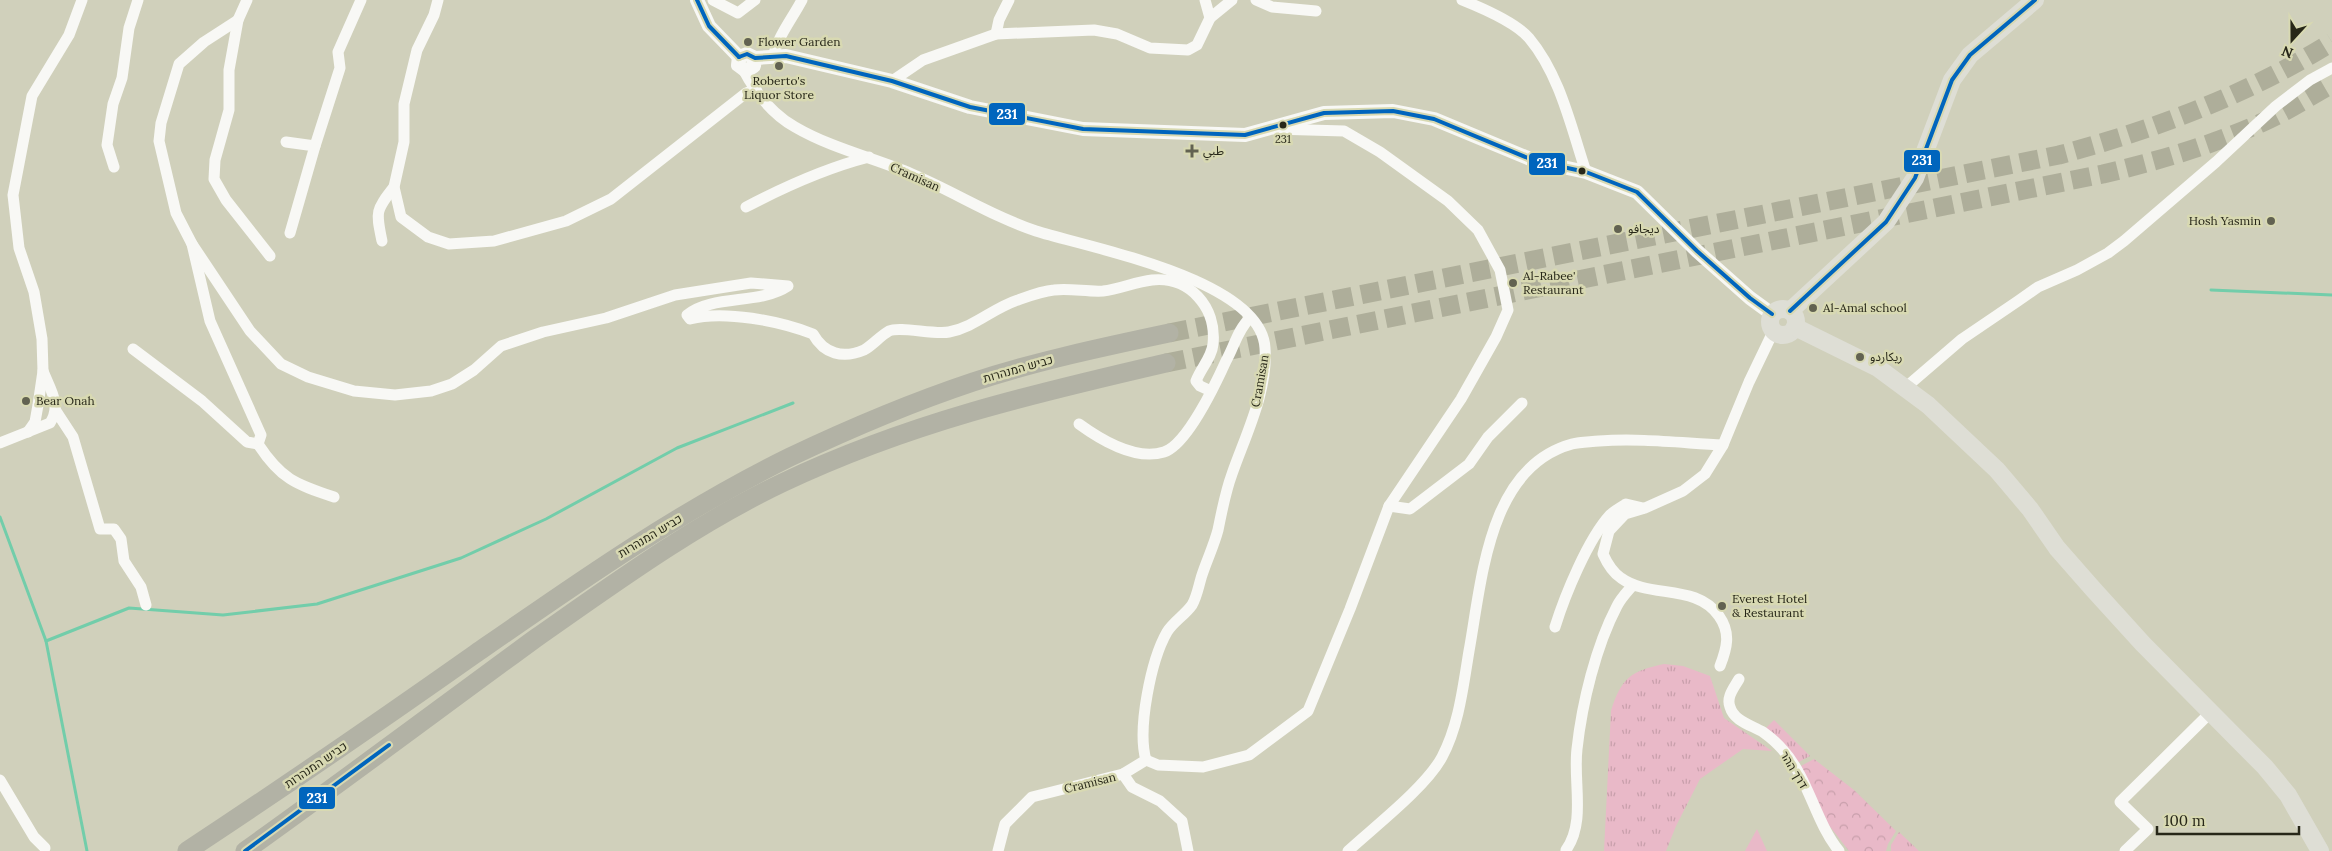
<svg xmlns="http://www.w3.org/2000/svg" width="2332" height="851" font-family="Lora,'Noto Sans Arabic',Heebo,serif">
<style>
.grass{fill:url(#grass-tufts)}
.forest{fill:url(#forest-crowns)}
.green{fill:#e9b9c8}
.lines{fill:none;stroke-linecap:round;stroke-linejoin:round}
.stream{stroke:#72cdaa;stroke-width:3}
.trunk-tunnel{stroke:#aeae9a;stroke-width:19;stroke-dasharray:19 9;stroke-linecap:butt}
.minor{stroke:#f8f8f5;stroke-width:11}
.tertiary{stroke:#f8f8f5;stroke-width:14}
.primary{stroke:#deded5;stroke-width:18}
.trunk{stroke:#b2b2a5;stroke-width:19}
.bus-1-casing{stroke:#d8d9b2;stroke-width:8}
.bus-1{stroke:#0065bd;stroke-width:4}
.poi-dot{fill:#626251;stroke:#d8d9b2;stroke-width:2}
.bus-dot{fill:#272718;stroke:#d8d9b2;stroke-width:2}
.labels{text-anchor:middle;stroke-width:5;stroke-linejoin:round;paint-order:stroke}
.bus-label{font-size:11px;fill:#272718;stroke:#d8d9b2}
.poi-label{font-size:12px;fill:#272718;stroke:#d8d9b2;text-anchor:start}
.street-label{font-size:12px;fill:#272718;stroke:#d8d9b2}
.line-badge{stroke:#d8d9b2;stroke-width:2}
.badge-label{font-size:14px;text-anchor:middle;font-weight:bold;fill:#fff}
</style>
<defs>
<pattern id="grass-tufts" width="24" height="20" patternUnits="userSpaceOnUse" patternTransform="scale(1.25)"><rect width="24" height="20" fill="#e9b9c8"/><path d="M3 7l-1-3M5 7V3M7 7l1-3M15 17l-1-3M17 17v-4M19 17l1-3" fill="none" stroke="#c89fab"/></pattern>
<pattern id="forest-crowns" width="20" height="18" patternUnits="userSpaceOnUse" patternTransform="scale(1.25)"><rect width="20" height="18" fill="#e9b9c8"/><path d="M2 6a3 3 0 1 1 6 0M12 15a3 3 0 1 1 6 0" fill="none" stroke="#c89fab"/></pattern>
</defs>
<rect width="100%" height="100%" fill="#d0d0bb"/>
<g class="grass">
<path d="M 1664,664 L 1683,666 L 1710,676 L 1724,718 L 1772,751 L 1743,749 L 1700,779 L 1676,826 L 1666,851 L 1604,851 L 1611,711 C 1621,678 1631,671 1664,664 Z"/>
<path d="M 1774,720 L 1810,756 L 1797,763 L 1765,729 Z"/>
<path d="M 1899,832 L 1919,851 L 1891,851 L 1891,845 Z"/>
</g>
<path class="forest" d="M 1814,759 L 1854,790 L 1896,831 L 1888,844 L 1886,851 L 1849,851 L 1821,815 L 1799,767 Z"/>
<path class="green" d="M 1757,829 L 1767,851 L 1745,851 Z"/>
<g class="lines">
<g class="stream">
<path d="M 2211,290 L 2332,295"/>
<path d="M 0,517 L 46,641 L 87,851"/>
<path d="M 46,641 L 129,608 L 223,615 L 317,604 L 461,558 L 546,519 L 677,448 L 793,403"/>
</g>
<g class="trunk-tunnel">
<path d="M 1169,333 L 2059,155 C 2156,129 2247,95 2332,42"/>
<path d="M 1166,363 L 2103,174 C 2157,161 2210,146 2261,123 C 2286,112 2309,97 2332,84"/>
</g>
<g class="minor">
<path d="M 247,0 L 238,20 L 229,70 L 229,110 L 215,160 L 214,179 L 226,200 L 270,256"/>
<path d="M 438,0 L 434,15 L 417,50 L 404,104 L 404,142 L 394,187 L 401,217 L 428,237 L 449,244 L 494,241 L 566,221 L 611,199 L 746,93 L 756,89"/>
<path d="M 713,0 L 738,13 L 755,0"/>
<path d="M 1205,0 L 1210,18"/>
<path d="M 1256,0 L 1272,7 L 1316,11"/>
<path d="M 1462,0 C 1482,8 1515,22 1529,38 C 1560,75 1571,127 1586,172"/>
<path d="M 238,20 L 204,42 L 179,64 L 161,123 L 159,141 L 176,213 L 192,244 L 210,321 L 261,435 L 258,444 C 281,479 295,484 334,497"/>
<path d="M 996,34 L 999,20 L 1009,0"/>
<path d="M 773,57 C 778,36 792,19 802,0"/>
<path d="M 743,69 C 755,92 772,114 795,127 C 831,148 874,158 912,174 C 955,192 991,216 1036,231 C 1089,248 1261,279 1265,348 C 1268,391 1246,434 1232,474 C 1225,493 1222,511 1218,530 C 1214,545 1207,560 1202,575 C 1199,584 1197,597 1192,605 C 1185,615 1173,622 1167,632 C 1151,660 1137,729 1146,760 L 1123,774 L 1032,797 L 1005,824 L 998,851"/>
<path d="M 892,81 L 923,60 L 996,34 L 1094,30 L 1117,34 L 1150,48 L 1188,50 L 1197,45 L 1210,18 L 1232,0"/>
<path d="M 286,142 L 315,146"/>
<path d="M 114,167 L 107,145 L 113,104 L 122,78 L 129,28 L 138,0"/>
<path d="M 746,207 C 786,186 826,168 869,157"/>
<path d="M 290,233 L 315,146 L 340,68 L 338,52 L 361,0"/>
<path d="M 382,241 C 376,212 375,211 394,187"/>
<path d="M 192,244 L 250,331 L 281,364 L 308,377 L 354,391 L 395,395 L 431,391 L 452,384 L 474,370 L 501,346 L 543,332 L 606,318 L 675,295 L 751,283 L 788,286 C 760,305 713,294 687,315 L 690,319 C 724,310 780,321 813,334 C 824,354 843,359 864,350 C 873,345 880,336 889,331 C 900,326 934,335 949,332 C 975,327 993,308 1018,300 C 1029,296 1042,291 1054,290 C 1070,288 1087,292 1103,291 C 1120,289 1135,282 1152,280 C 1189,276 1217,307 1213,344 C 1212,357 1201,368 1196,381 L 1200,386 L 1211,391"/>
<path d="M 133,349 L 202,401 L 247,442 L 258,444"/>
<path d="M 1905,388 L 1962,339 L 2018,301 L 2038,287 L 2077,270 L 2108,253 L 2124,241 L 2216,162 L 2276,106 L 2310,80 L 2332,68"/>
<path d="M 56,411 L 73,437 L 100,529 L 114,529 L 121,539 L 124,561 L 141,587 L 146,605"/>
<path d="M 1079,424 C 1101,440 1135,461 1164,452 C 1187,445 1216,383 1226,361 C 1234,347 1238,329 1250,318"/>
<path d="M 28,432 L 35,422 L 38,405 L 43,371 L 42,339 L 34,292 L 19,248 L 13,195 L 32,96 L 69,35 L 82,0"/>
<path d="M 0,443 L 50,423 C 62,405 50,389 43,371"/>
<path d="M 1389,506 L 1410,509 L 1469,464 L 1488,437 L 1522,403"/>
<path d="M 1555,627 C 1565,595 1588,539 1610,515 C 1614,511 1621,507 1626,504 L 1643,508"/>
<path d="M 1720,666 C 1727,648 1731,633 1719,616 C 1696,583 1650,599 1621,578 C 1612,572 1607,563 1603,554 L 1609,531 L 1625,514 L 1645,508 L 1683,491 L 1705,474 L 1723,445 L 1749,382 L 1773,332"/>
<path d="M 1739,679 C 1734,688 1726,697 1730,707 C 1734,721 1751,725 1763,732 C 1770,737 1777,743 1783,750 C 1809,779 1815,821 1839,851"/>
<path d="M 1146,760 L 1158,765 L 1203,767 L 1249,755 L 1308,711 L 1350,609 L 1389,506 L 1461,399 L 1496,337 L 1508,310 L 1500,270 L 1478,230 L 1448,201 L 1380,152 L 1344,131 L 1274,129"/>
<path d="M 1123,774 L 1132,787 L 1160,801 L 1182,821 L 1188,851"/>
<path d="M 0,780 L 34,837 L 45,848"/>
<path d="M 1566,850 C 1586,822 1573,782 1577,749 C 1582,703 1596,646 1617,606 C 1621,598 1628,591 1633,585"/>
<path d="M 1348,851 C 1374,827 1426,787 1442,757 C 1459,725 1463,687 1469,651 C 1482,580 1488,467 1572,444 C 1580,442 1590,442 1599,441 C 1640,438 1682,443 1723,445"/>
<path d="M 2125,851 L 2148,829 L 2120,802 L 2212,711"/>
</g>
<g class="tertiary">
<path d="M 697,0 L 709,26 L 739,57"/>
<path d="M 739,57 L 747,54 L 755,58 L 786,56 L 892,81 L 970,107 L 1083,129 L 1245,135 L 1324,113 L 1393,111 L 1434,119 L 1535,161 L 1586,172 L 1637,192 L 1697,251 L 1750,298 L 1772,314"/>
<path d="M 739,57 L 738,65 L 746,71 L 754,66 L 755,58"/>
</g>
<g class="primary">
<circle cx="1783" cy="322" r="13"/>
<path d="M 1790,311 L 1886,222 L 1915,178 L 1952,80 L 1970,55 L 2035,0"/>
<path d="M 1795,327 L 1878,368 L 1928,405 L 1997,470 L 2030,509 L 2057,548 L 2093,589 L 2143,644 L 2265,767 L 2288,795 L 2320,851"/>
</g>
<g class="trunk">
<path d="M 187,851 C 284,787 380,721 475,654 C 577,583 678,512 790,457 C 849,429 910,403 973,382 C 1037,361 1103,347 1169,333"/>
<path d="M 245,851 C 343,781 439,709 536,638 C 616,582 694,525 782,483 C 908,423 1032,394 1166,363"/>
</g>
<g class="bus-1-casing">
<g id="bus-1">
<path d="M 697,0 L 709,26 L 739,57"/>
<path d="M 739,57 L 747,54 L 755,58 L 786,56 L 892,81 L 970,107 L 1083,129 L 1245,135 L 1324,113 L 1393,111 L 1434,119 L 1535,161 L 1586,172 L 1637,192 L 1697,251 L 1750,298 L 1772,314"/>
<path d="M 1790,311 L 1886,222 L 1915,178 L 1952,80 L 1970,55 L 2035,0"/>
<path d="M 245,851 L 389,745"/>
</g>
</g>
<use href="#bus-1" class="bus-1"/>
</g>
<g class="poi-dot">
<circle cx="748" cy="42" r="5"/>
<circle cx="779" cy="66" r="5"/>
<path d="M1189.5 143.5h5v5h5v5h-5v5h-5v-5h-5v-5h5z"/>
<circle cx="2271" cy="221" r="5"/>
<circle cx="1618" cy="229" r="5"/>
<circle cx="1513" cy="283" r="5"/>
<circle cx="1813" cy="308" r="5"/>
<circle cx="1860" cy="357" r="5"/>
<circle cx="26" cy="401" r="5"/>
<circle cx="1722" cy="606" r="5"/>
</g>
<g class="bus-dot">
<circle cx="1283" cy="125" r="4.5"/>
<circle cx="1582" cy="171" r="4.5"/>
</g>
<g class="labels">
<g class="bus-label">
<text x="1283" y="143">231</text>
</g>
<g class="poi-label">
<text x="758" y="46">Flower Garden</text>
<text x="779" y="85" text-anchor="middle">Roberto's<tspan x="779" dy="14">Liquor Store</tspan></text>
<text x="1203" y="155">طبي</text>
<text x="2261" y="225" text-anchor="end">Hosh Yasmin</text>
<text x="1628" y="233">ديجافو</text>
<text x="1523" y="280">Al-Rabee'<tspan x="1523" dy="14">Restaurant</tspan></text>
<text x="1823" y="312">Al-Amal school</text>
<text x="1870" y="361">ريكاردو</text>
<text x="36" y="405">Bear Onah</text>
<text x="1732" y="603">Everest Hotel<tspan x="1732" dy="14">&amp; Restaurant</tspan></text>
</g>
<g class="street-label">
<text transform="translate(915 177) rotate(24)" y="4">Cramisan</text>
<text transform="translate(1018 369) rotate(-16)" y="4">כביש המנהרות</text>
<text transform="translate(1260 381) rotate(-80)" y="4">Cramisan</text>
<text transform="translate(650 536) rotate(-31)" y="4">כביש המנהרות</text>
<text transform="translate(316 765) rotate(-34)" y="4">כביש המנהרות</text>
<text transform="translate(1794 770) rotate(59)" y="4">דרך ההר</text>
<text transform="translate(1090 783) rotate(-14)" y="4">Cramisan</text>
</g>
</g>
<g class="line-badge">
<rect x="988" y="102" width="38" height="24" rx="5" fill="#0065bd"/>
<rect x="1903" y="149" width="38" height="24" rx="5" fill="#0065bd"/>
<rect x="1528" y="152" width="38" height="24" rx="5" fill="#0065bd"/>
<rect x="298" y="786" width="38" height="24" rx="5" fill="#0065bd"/>
</g>
<g class="badge-label">
<text x="1007" y="119">231</text>
<text x="1922" y="165">231</text>
<text x="1547" y="168">231</text>
<text x="317" y="803">231</text>
</g>
<g transform="translate(2292 40) rotate(201)" stroke="#d8d9b2" stroke-width="4" paint-order="stroke">
<path d="M0-4L9 19L0 12L-9 19Z" fill="#272718"/>
<text y="-8" font-size="14" font-weight="bold" text-anchor="middle" fill="#272718">N</text>
</g>
<path d="M2157 826v8h142v-8" fill="none" stroke="#272718" stroke-width="2.5"/>
<text x="2164" y="826" font-size="15" fill="#272718" stroke="#d8d9b2" stroke-width="4" paint-order="stroke">100 m</text>
</svg>
